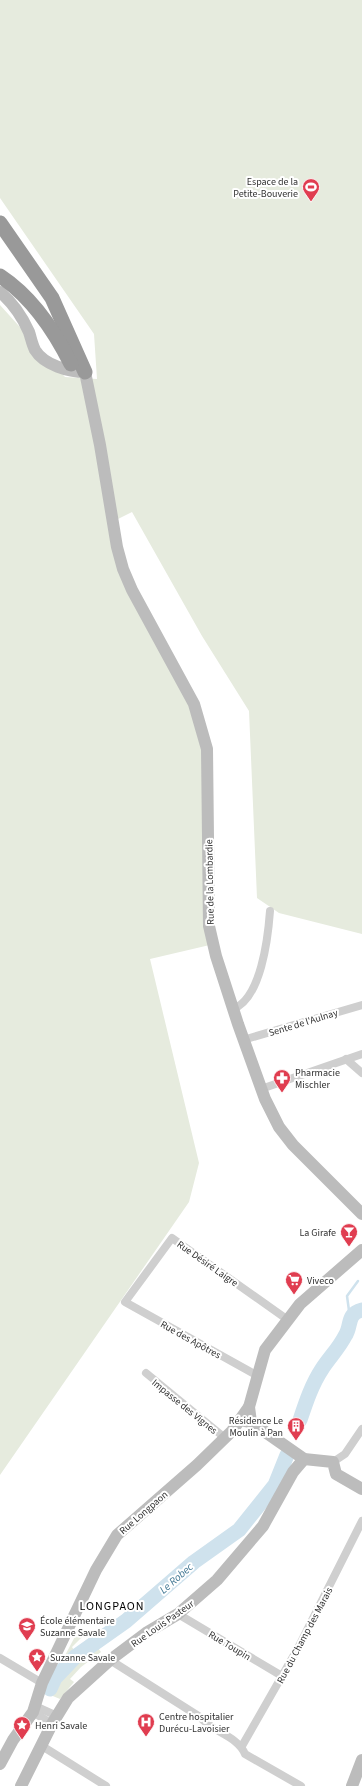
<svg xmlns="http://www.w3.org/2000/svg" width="362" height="1786" font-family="'Source Sans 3',sans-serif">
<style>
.green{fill:#e6ebde}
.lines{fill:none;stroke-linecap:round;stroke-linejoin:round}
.stream{stroke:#cfe2ed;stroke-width:2.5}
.river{stroke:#cfe2ed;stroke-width:15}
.street{stroke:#cfcfcf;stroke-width:8}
.secondary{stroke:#bcbcbc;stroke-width:12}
.highway{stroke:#999;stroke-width:15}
.labels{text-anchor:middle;stroke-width:4;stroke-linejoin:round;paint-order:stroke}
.poi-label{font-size:10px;fill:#323232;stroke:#fff;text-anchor:start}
.street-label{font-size:10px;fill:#323232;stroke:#fff}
.water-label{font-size:11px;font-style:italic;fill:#417793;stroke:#fff}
.quarter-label{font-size:12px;letter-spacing:1px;fill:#000;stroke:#fff}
</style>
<rect width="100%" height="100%" fill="#fff"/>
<g class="green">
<path d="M 0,0 L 362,0 L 362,934 L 279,913 L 257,898 L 249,711 L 202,636 L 132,512 L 114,521 L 128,576 L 202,719 L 214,944 L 150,959 L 199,1163 L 189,1202 L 0,1475 L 0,305 L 65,377 L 97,379 L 94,334 L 0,198 Z"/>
<path d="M 79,1629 L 85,1634 L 72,1647 L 77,1655 L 52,1680 Z"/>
<path d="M 95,1644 L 101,1652 L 81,1667 L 70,1679 L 74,1682 L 60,1699 L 48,1694 C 59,1672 75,1658 95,1644 Z"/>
</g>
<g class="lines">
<path class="stream" d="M 350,1318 L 347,1296 L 358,1281"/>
<g class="river">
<path d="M 300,1420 C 306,1402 312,1384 322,1369 C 329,1358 339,1348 345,1336 C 352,1326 346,1314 362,1310"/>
<path d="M 50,1689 L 55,1678 L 75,1657 L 126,1621 L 194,1562 L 239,1530 L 275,1485 L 287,1455"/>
</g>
<g class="street">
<path d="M 233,1009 C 261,999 268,938 270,911"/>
<path d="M 243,1040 L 362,1005"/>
<path d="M 346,1059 L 362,1073"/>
<path d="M 261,1089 L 362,1054"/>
<path d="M 146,1373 L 225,1438"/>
<path d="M 258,1376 L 125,1302 L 172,1238 L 288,1320"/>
<path d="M 333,1462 L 345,1454 L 362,1429"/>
<path d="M 178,1614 L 282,1676"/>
<path d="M 0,1658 L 42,1683"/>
<path d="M 110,1660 L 200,1717 C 212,1732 238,1736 245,1754 L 301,1786"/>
<path d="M 35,1706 L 57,1716"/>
<path d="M 33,1712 L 52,1724"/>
<path d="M 42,1746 L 106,1786"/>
<path d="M 242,1746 L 298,1648 L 362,1521"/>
</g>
<g class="secondary">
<path d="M 0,292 C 13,303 22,316 29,332 C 31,338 32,344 35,350 C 44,365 69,372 85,372 L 100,445 L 117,547 L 123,569 L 132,590 L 194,704 L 207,749 L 209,926 L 216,956 L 238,1024 L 265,1099 L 279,1127 L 293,1145 L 362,1214"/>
<path d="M 245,1421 L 251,1422 L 304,1459 L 333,1462 L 336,1474 L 362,1489"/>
<path d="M 251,1422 L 249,1407 L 265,1350 L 300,1304 L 362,1250"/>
<path d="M 0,1764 L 13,1740 L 33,1712 L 42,1683 L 96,1570 L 117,1535 L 197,1465 L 232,1431 L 249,1407"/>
<path d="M 21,1786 L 52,1724 L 68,1698 L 110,1660 L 146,1633 L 178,1614 L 217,1580 L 263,1526 L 293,1472 L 304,1459"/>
<path d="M 352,1786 L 362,1760"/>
</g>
<g class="highway">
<path d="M 0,223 L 52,298 L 85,372"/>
<path d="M 0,276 C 32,297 54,330 71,364"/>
</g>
</g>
<defs>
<g id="stadium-pin" transform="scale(0.9)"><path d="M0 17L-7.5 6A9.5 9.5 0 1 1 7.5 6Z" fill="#e03d50" stroke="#fff"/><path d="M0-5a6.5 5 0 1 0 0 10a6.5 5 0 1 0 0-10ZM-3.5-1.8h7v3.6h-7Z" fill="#fff"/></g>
<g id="pharmacy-pin" transform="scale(0.9)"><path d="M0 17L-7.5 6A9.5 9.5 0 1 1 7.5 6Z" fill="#e03d50" stroke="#fff"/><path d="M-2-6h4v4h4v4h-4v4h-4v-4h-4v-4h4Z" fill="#fff"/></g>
<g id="bar-pin" transform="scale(0.9)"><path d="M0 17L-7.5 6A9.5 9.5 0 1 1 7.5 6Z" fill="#e03d50" stroke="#fff"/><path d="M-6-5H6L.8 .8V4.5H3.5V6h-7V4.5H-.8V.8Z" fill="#fff"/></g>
<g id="supermarket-pin" transform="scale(0.9)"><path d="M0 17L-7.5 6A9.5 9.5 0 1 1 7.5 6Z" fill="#e03d50" stroke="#fff"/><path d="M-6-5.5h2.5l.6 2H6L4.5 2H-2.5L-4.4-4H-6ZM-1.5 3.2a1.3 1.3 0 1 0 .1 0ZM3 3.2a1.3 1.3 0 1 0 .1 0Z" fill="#fff"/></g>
<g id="building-pin" transform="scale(0.9)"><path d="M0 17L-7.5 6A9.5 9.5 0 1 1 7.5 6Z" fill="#e03d50" stroke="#fff"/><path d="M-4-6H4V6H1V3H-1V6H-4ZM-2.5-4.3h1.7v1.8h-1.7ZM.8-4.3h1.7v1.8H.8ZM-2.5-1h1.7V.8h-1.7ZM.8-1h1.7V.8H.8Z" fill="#fff"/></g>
<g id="school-pin" transform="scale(0.9)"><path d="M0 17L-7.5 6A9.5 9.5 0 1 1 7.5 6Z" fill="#e03d50" stroke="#fff"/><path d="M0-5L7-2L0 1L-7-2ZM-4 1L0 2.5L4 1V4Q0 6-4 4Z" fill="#fff"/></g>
<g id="sight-pin" transform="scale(0.9)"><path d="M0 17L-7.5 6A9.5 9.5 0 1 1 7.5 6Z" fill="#e03d50" stroke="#fff"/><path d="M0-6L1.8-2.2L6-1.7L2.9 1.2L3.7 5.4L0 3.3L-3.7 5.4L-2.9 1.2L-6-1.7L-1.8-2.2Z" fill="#fff"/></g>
<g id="hospital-pin" transform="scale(0.9)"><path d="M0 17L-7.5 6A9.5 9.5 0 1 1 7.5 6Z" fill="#e03d50" stroke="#fff"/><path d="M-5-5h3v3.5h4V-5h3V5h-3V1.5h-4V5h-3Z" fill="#fff"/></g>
</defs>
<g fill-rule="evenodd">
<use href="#stadium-pin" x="311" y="187"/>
<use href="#pharmacy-pin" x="282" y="1078"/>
<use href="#bar-pin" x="349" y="1232"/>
<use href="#supermarket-pin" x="294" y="1280"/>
<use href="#building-pin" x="296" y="1426"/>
<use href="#school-pin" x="27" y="1626"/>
<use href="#sight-pin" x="37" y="1657"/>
<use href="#hospital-pin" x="146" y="1722"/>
<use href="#sight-pin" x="22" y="1725"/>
</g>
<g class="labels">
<g class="poi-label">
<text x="298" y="185" text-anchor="end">Espace de la<tspan x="298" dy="12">Petite-Bouverie</tspan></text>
<text x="295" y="1076">Pharmacie<tspan x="295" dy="12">Mischler</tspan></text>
<text x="336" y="1236" text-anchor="end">La Girafe</text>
<text x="307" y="1284">Viveco</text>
<text x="283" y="1424" text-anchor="end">Résidence Le<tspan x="283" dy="12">Moulin à Pan</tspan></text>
<text x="40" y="1624">École élémentaire<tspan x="40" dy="12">Suzanne Savale</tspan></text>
<text x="50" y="1661">Suzanne Savale</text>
<text x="159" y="1720">Centre hospitalier<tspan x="159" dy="12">Durécu-Lavoisier</tspan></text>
<text x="35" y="1729">Henri Savale</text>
</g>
<g class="street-label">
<text transform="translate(209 882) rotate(-91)" y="4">Rue de la Lombardie</text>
<text transform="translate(303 1022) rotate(-17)" y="4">Sente de l'Aulnay</text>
<text transform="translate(208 1263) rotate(35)" y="4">Rue Désiré Laigre</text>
<text transform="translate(191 1339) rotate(29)" y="4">Rue des Apôtres</text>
<text transform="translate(185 1406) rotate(39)" y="4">Impasse des Vignes</text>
<text transform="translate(143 1512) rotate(-41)" y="4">Rue Longpaon</text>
<text transform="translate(162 1623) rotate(-35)" y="4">Rue Louis Pasteur</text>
<text transform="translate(304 1635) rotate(-62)" y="4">Rue du Champ des Marais</text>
<text transform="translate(230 1645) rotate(31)" y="4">Rue Toupin</text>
</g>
<g class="water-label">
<text transform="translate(176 1578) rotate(-41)" y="4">Le Robec</text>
</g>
<g class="quarter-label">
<text x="112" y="1610">LONGPAON</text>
</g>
</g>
</svg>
